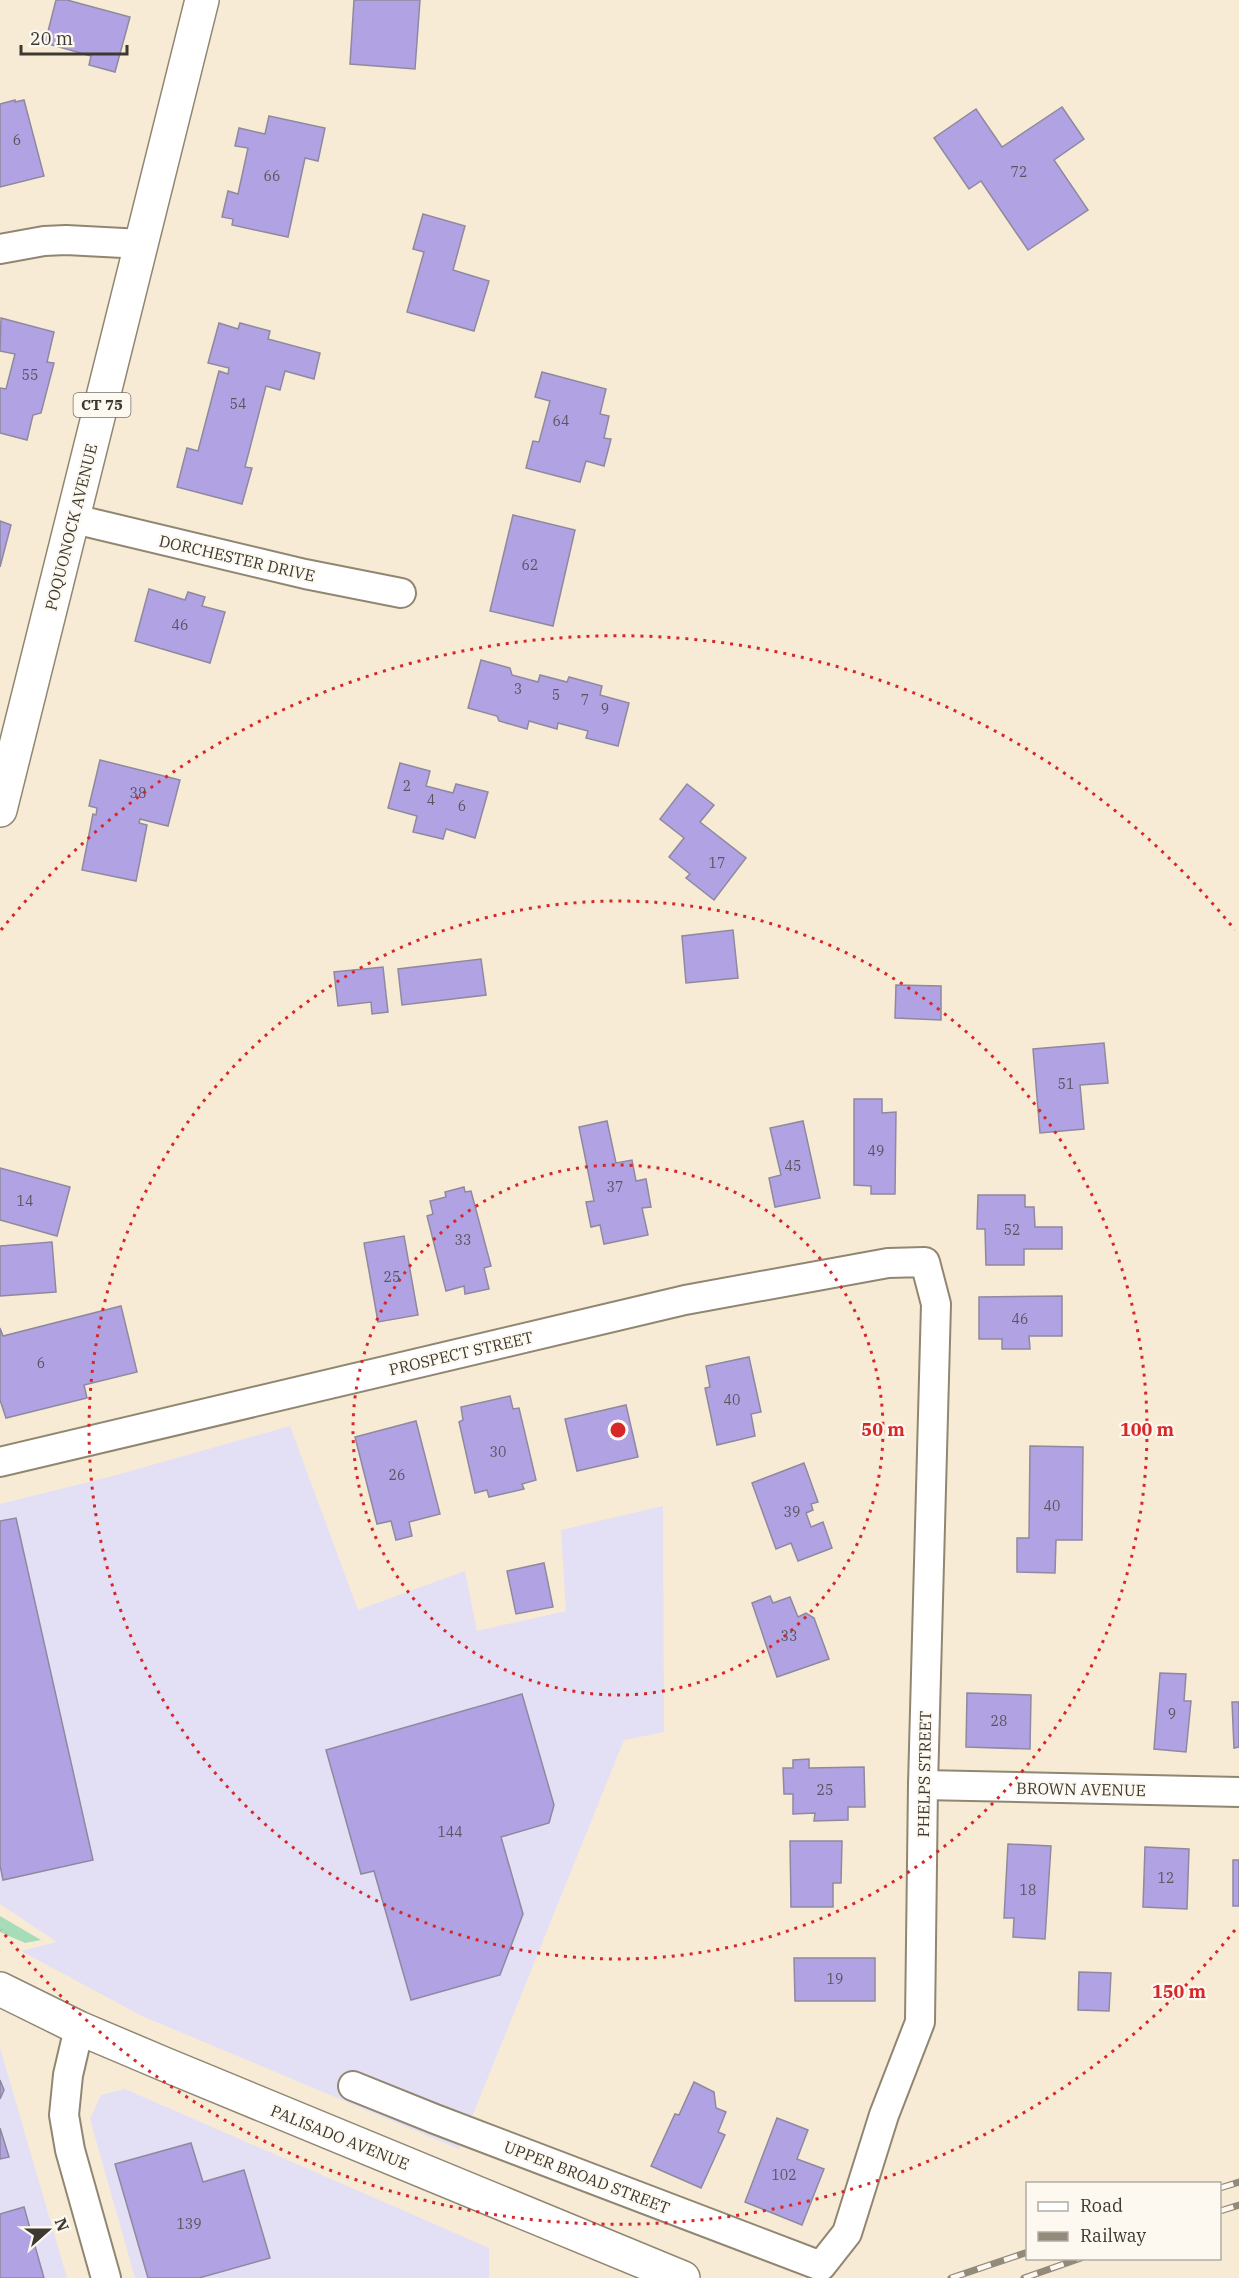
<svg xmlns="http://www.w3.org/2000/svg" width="1239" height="2278" font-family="'IBM Plex Serif',serif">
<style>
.commercial{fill:#e3dff5}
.green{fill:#a7dcb8}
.building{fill:#b1a3e3;stroke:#8e899f;stroke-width:1.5}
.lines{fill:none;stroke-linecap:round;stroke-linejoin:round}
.minor-casing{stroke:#908671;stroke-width:32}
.secondary-casing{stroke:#908671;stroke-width:36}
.primary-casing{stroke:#908671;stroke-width:36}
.minor{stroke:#fff;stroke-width:28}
.secondary{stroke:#fff;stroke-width:33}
.primary{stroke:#fff;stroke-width:33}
.rail-casing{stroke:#928a7b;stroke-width:7}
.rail{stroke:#fef9f0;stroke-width:4.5;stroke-dasharray:14;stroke-linecap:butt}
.ring{fill:none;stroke:#d62828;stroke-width:3;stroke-dasharray:3 6}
.labels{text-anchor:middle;stroke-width:4.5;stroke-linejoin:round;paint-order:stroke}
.number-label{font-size:14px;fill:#5a545d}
.shield{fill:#fef9f0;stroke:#77736a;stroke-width:1.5}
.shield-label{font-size:15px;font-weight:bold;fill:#3d3930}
.street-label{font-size:16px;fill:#3d3930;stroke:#fef9f0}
.centre{fill:#d62828;stroke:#fef9f0;stroke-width:3}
.ring-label{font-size:18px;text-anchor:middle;font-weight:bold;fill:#d62828;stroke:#fef9f0;stroke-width:4.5;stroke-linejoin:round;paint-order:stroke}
</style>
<rect width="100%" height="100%" fill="#f7ebd5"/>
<g class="commercial">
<path d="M 290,1426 L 358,1610 L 465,1571 L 477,1631 L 566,1611 L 561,1530 L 663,1506 L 664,1732 L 624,1740 L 459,2149 L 142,2016 L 21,1951 L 57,1942 L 0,1904 L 0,1504 L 113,1476 Z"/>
<path d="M 0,2048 L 67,2278 L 0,2278 Z"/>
<path d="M 125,2089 L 489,2248 L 489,2278 L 135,2278 L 90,2119 L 101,2095 Z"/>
</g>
<path class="green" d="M 0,1916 L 41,1940 L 25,1943 L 0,1932 Z"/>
<g class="building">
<path d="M 56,0 L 67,0 L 130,17 L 115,72 L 89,65 L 91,56 L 45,43 Z"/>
<path d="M 354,0 L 420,0 L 415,69 L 350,64 Z"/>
<path d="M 15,100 L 15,102 L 24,100 L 44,176 L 0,187 L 0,104 Z"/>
<path d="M 1062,107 L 1084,139 L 1054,160 L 1088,210 L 1028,250 L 981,181 L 969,189 L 934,138 L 976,109 L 1002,147 Z"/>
<path d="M 269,116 L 325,128 L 318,161 L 305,158 L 288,237 L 232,225 L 233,219 L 222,217 L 228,191 L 238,194 L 248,148 L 235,146 L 239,128 L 265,134 Z"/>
<path d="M 423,214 L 465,226 L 453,270 L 489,281 L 474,331 L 407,312 L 424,252 L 413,249 Z"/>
<path d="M 1,318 L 54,332 L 47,362 L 54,363 L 41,413 L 33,415 L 27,440 L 0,433 L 0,388 L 6,389 L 15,354 L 0,351 Z"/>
<path d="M 219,323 L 238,329 L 240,323 L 270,331 L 268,339 L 320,353 L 314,379 L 285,371 L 280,390 L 266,386 L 245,467 L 252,468 L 242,504 L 177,487 L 187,448 L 198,451 L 219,371 L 228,374 L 229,368 L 208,363 Z"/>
<path d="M 542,372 L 606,389 L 600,414 L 609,416 L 604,438 L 611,439 L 604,466 L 586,461 L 580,482 L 526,468 L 533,441 L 539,442 L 550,401 L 535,397 Z"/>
<path d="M 513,515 L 575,530 L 553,626 L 490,611 Z"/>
<path d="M 0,521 L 11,525 L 0,567 Z"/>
<path d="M 149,589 L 185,600 L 188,592 L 205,597 L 202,606 L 225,612 L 210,663 L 135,641 Z"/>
<path d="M 481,660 L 510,668 L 512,675 L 538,682 L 540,675 L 567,682 L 569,677 L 602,686 L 600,695 L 629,703 L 618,746 L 586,738 L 588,731 L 558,723 L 557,729 L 529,721 L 527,729 L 499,721 L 497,716 L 468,708 Z"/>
<path d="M 100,760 L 180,780 L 168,826 L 140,819 L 139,823 L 147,825 L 136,881 L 82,870 L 93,814 L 96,815 L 97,808 L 89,806 Z"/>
<path d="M 400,763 L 430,771 L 426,786 L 453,793 L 456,784 L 488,792 L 475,838 L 446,829 L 443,839 L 413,832 L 417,816 L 388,808 Z"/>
<path d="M 687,784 L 714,805 L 700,822 L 746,858 L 714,900 L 686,878 L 690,874 L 669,857 L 684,838 L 660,819 Z"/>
<path d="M 733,930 L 738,978 L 686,983 L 682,936 Z"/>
<path d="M 481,959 L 486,995 L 402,1005 L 398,969 Z"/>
<path d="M 383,967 L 388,1012 L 372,1014 L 371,1002 L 338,1006 L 334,972 Z"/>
<path d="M 896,985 L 941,986 L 941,1020 L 895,1018 Z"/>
<path d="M 1104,1043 L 1108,1083 L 1080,1085 L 1084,1129 L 1040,1133 L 1033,1049 Z"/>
<path d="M 854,1099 L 882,1099 L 882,1113 L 896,1112 L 895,1194 L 871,1194 L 871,1186 L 854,1185 Z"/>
<path d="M 607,1121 L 616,1163 L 632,1160 L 636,1181 L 646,1179 L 651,1207 L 642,1208 L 648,1235 L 604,1244 L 600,1225 L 591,1227 L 586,1202 L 594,1201 L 579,1127 Z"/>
<path d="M 803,1121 L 820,1198 L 775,1207 L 769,1178 L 781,1175 L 770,1128 Z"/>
<path d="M 0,1168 L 70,1187 L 57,1236 L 0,1220 Z"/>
<path d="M 464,1187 L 465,1192 L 471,1191 L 491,1266 L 484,1268 L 489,1289 L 465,1294 L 464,1286 L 446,1291 L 427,1216 L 433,1214 L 430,1201 L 446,1197 L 445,1192 Z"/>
<path d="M 978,1195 L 1025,1195 L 1025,1207 L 1034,1207 L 1035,1227 L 1062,1227 L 1062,1249 L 1024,1249 L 1024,1265 L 986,1265 L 985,1229 L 977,1229 Z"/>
<path d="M 404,1236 L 418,1315 L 378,1322 L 364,1243 Z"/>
<path d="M 52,1242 L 56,1292 L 0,1296 L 0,1246 Z"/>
<path d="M 1062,1296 L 1062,1336 L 1029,1336 L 1030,1349 L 1002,1349 L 1002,1339 L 979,1339 L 979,1297 Z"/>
<path d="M 121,1306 L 137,1372 L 84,1385 L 87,1398 L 6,1418 L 0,1400 L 0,1328 L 3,1336 Z"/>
<path d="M 749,1357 L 761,1412 L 751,1414 L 755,1436 L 717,1445 L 705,1388 L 710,1387 L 706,1366 Z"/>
<path d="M 510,1396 L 513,1409 L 519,1408 L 536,1480 L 522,1484 L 524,1489 L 489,1497 L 487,1490 L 475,1493 L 459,1422 L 463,1420 L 461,1407 Z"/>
<path d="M 626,1405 L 638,1457 L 577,1471 L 565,1419 Z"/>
<path d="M 416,1421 L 440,1514 L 409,1522 L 412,1536 L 396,1540 L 391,1521 L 377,1524 L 355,1437 Z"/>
<path d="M 1030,1446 L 1083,1447 L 1082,1540 L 1056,1540 L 1055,1573 L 1017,1572 L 1017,1538 L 1029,1538 Z"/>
<path d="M 804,1463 L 818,1502 L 811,1504 L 813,1510 L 806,1513 L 811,1527 L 823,1522 L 832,1548 L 798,1561 L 791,1543 L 776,1549 L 752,1483 Z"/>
<path d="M 16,1518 L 93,1860 L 3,1880 L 0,1865 L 0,1521 Z"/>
<path d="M 544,1563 L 553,1607 L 516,1614 L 507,1571 Z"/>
<path d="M 770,1596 L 773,1603 L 790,1597 L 798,1617 L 806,1613 L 814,1618 L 829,1659 L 777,1677 L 752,1603 Z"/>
<path d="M 1160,1673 L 1186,1674 L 1184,1701 L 1191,1701 L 1186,1752 L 1154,1749 Z"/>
<path d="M 967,1693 L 1031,1695 L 1030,1749 L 966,1747 Z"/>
<path d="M 522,1694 L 554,1805 L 549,1823 L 501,1837 L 523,1914 L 500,1975 L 411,2000 L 374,1871 L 361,1874 L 326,1750 Z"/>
<path d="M 1232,1702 L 1239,1702 L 1239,1747 L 1234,1748 Z"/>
<path d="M 809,1759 L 809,1768 L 864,1767 L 865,1807 L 848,1807 L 848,1820 L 814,1821 L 815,1813 L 793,1814 L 793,1794 L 784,1794 L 783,1768 L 793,1768 L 793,1760 Z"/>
<path d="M 790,1841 L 842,1841 L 841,1883 L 833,1883 L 833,1907 L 791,1907 Z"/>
<path d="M 1008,1844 L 1051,1846 L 1045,1939 L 1013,1937 L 1014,1918 L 1004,1918 Z"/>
<path d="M 1145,1847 L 1189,1849 L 1187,1909 L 1143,1907 Z"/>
<rect x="1233" y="1860" width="6" height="46"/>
<path d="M 794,1958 L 875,1958 L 875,2001 L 795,2001 Z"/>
<path d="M 1079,1972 L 1111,1973 L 1109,2011 L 1078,2010 Z"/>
<path d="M 0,2080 L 4,2090 L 0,2099 Z"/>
<path d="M 694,2082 L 714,2092 L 716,2108 L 726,2112 L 718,2132 L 725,2135 L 701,2188 L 651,2166 L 675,2114 L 679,2115 Z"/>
<path d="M 777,2118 L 808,2130 L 797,2159 L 824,2169 L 802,2225 L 745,2202 Z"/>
<path d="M 0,2128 L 9,2157 L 0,2159 Z"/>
<path d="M 191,2143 L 203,2182 L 244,2170 L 270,2258 L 199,2278 L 148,2278 L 115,2164 Z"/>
<path d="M 24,2207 L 44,2278 L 0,2278 L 0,2214 Z"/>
</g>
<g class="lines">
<g class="minor-casing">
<g id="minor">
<path d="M 0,249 L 44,241 L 66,240 L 142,244"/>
<path d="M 74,519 L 305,574 L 401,593"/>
<path d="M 0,1462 L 685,1300 L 888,1263 L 925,1262 L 936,1304 L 923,1785 L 920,2022 L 884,2115 L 847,2233 L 821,2266 L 435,2119 L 353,2086"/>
<path d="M 923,1785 L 1239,1792"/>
<path d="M 79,2028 L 68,2075 L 64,2115 L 70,2150 L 106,2278"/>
</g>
</g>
<g class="secondary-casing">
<path id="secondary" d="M 0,1989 L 79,2028 L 164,2064 L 683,2278"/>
</g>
<g class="primary-casing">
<path id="primary" d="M 0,810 L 202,0"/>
</g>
<use href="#minor" class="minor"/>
<use href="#secondary" class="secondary"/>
<use href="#primary" class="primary"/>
<g class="rail-casing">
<g id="rail">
<path d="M 1220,2188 L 1239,2182"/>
<path d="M 1220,2211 L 1239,2205"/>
<path d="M 951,2278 L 1028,2252"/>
<path d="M 1024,2278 L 1081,2258"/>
</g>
</g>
<use href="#rail" class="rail"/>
</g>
<g class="ring">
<circle cx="618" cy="1430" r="265"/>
<circle cx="618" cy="1430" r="529"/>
<path d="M1235 1930A794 794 0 0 1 1 1930M1 930A794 794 0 0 1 1235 930"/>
</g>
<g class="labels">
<g class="number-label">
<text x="17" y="145">6</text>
<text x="1019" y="177">72</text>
<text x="272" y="181">66</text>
<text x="30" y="380">55</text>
<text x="238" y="409">54</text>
<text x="561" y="426">64</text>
<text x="530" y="570">62</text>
<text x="180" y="630">46</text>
<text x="518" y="694">3</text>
<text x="556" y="700">5</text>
<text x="585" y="705">7</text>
<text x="605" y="714">9</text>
<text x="407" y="791">2</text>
<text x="138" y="798">38</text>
<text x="431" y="805">4</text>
<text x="462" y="811">6</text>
<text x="717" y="868">17</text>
<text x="1066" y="1089">51</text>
<text x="876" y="1156">49</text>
<text x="793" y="1171">45</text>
<text x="615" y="1192">37</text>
<text x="25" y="1206">14</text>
<text x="1012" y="1235">52</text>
<text x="463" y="1245">33</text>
<text x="392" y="1282">25</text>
<text x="1020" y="1324">46</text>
<text x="41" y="1368">6</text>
<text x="732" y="1405">40</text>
<text x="498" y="1457">30</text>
<text x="397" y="1480">26</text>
<text x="1052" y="1511">40</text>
<text x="792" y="1517">39</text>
<text x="789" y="1641">33</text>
<text x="1172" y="1719">9</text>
<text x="999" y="1726">28</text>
<text x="825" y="1795">25</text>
<text x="450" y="1837">144</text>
<text x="1166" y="1883">12</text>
<text x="1028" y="1895">18</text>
<text x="835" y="1984">19</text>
<text x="784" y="2180">102</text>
<text x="189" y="2229">139</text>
</g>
<rect class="shield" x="73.5" y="393" width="57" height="24" rx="4.5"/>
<g class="shield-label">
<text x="102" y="410">CT 75</text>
</g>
<g class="street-label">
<text transform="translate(71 527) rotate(-76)" y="6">POQUONOCK AVENUE</text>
<text transform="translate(237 558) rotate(13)" y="6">DORCHESTER DRIVE</text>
<text transform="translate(461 1353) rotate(-13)" y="6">PROSPECT STREET</text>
<text transform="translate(924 1774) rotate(-89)" y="6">PHELPS STREET</text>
<text transform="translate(1081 1789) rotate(1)" y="6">BROWN AVENUE</text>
<text transform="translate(340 2137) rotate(22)" y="6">PALISADO AVENUE</text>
<text transform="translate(587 2177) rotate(21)" y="6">UPPER BROAD STREET</text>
</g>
</g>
<circle cx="618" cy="1430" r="9" class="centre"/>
<g class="ring-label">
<text x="883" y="1436">50 m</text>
<text x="1147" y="1436">100 m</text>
<text x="1179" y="1998">150 m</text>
</g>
<rect x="1026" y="2182" width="195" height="78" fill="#fef9f0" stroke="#b1aca3" stroke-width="1.5"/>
<rect x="1038" y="2202" width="30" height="9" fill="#ffffff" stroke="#b1aca3" stroke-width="1.5"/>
<text x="1080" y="2212" font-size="18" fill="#3d3930">Road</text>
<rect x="1038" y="2232" width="30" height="9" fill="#928a7b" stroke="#b1aca3" stroke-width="1.5"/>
<text x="1080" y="2242" font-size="18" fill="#3d3930">Railway</text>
<g transform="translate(48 2230) rotate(69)" stroke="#fef9f0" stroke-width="4.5" paint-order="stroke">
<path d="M0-4.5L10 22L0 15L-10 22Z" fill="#3d3930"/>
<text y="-9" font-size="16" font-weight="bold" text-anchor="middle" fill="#3d3930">N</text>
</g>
<path d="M21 45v9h106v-9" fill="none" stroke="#3d3930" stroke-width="3"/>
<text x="30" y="45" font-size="18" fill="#3d3930" stroke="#fef9f0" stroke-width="4.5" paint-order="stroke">20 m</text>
</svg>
